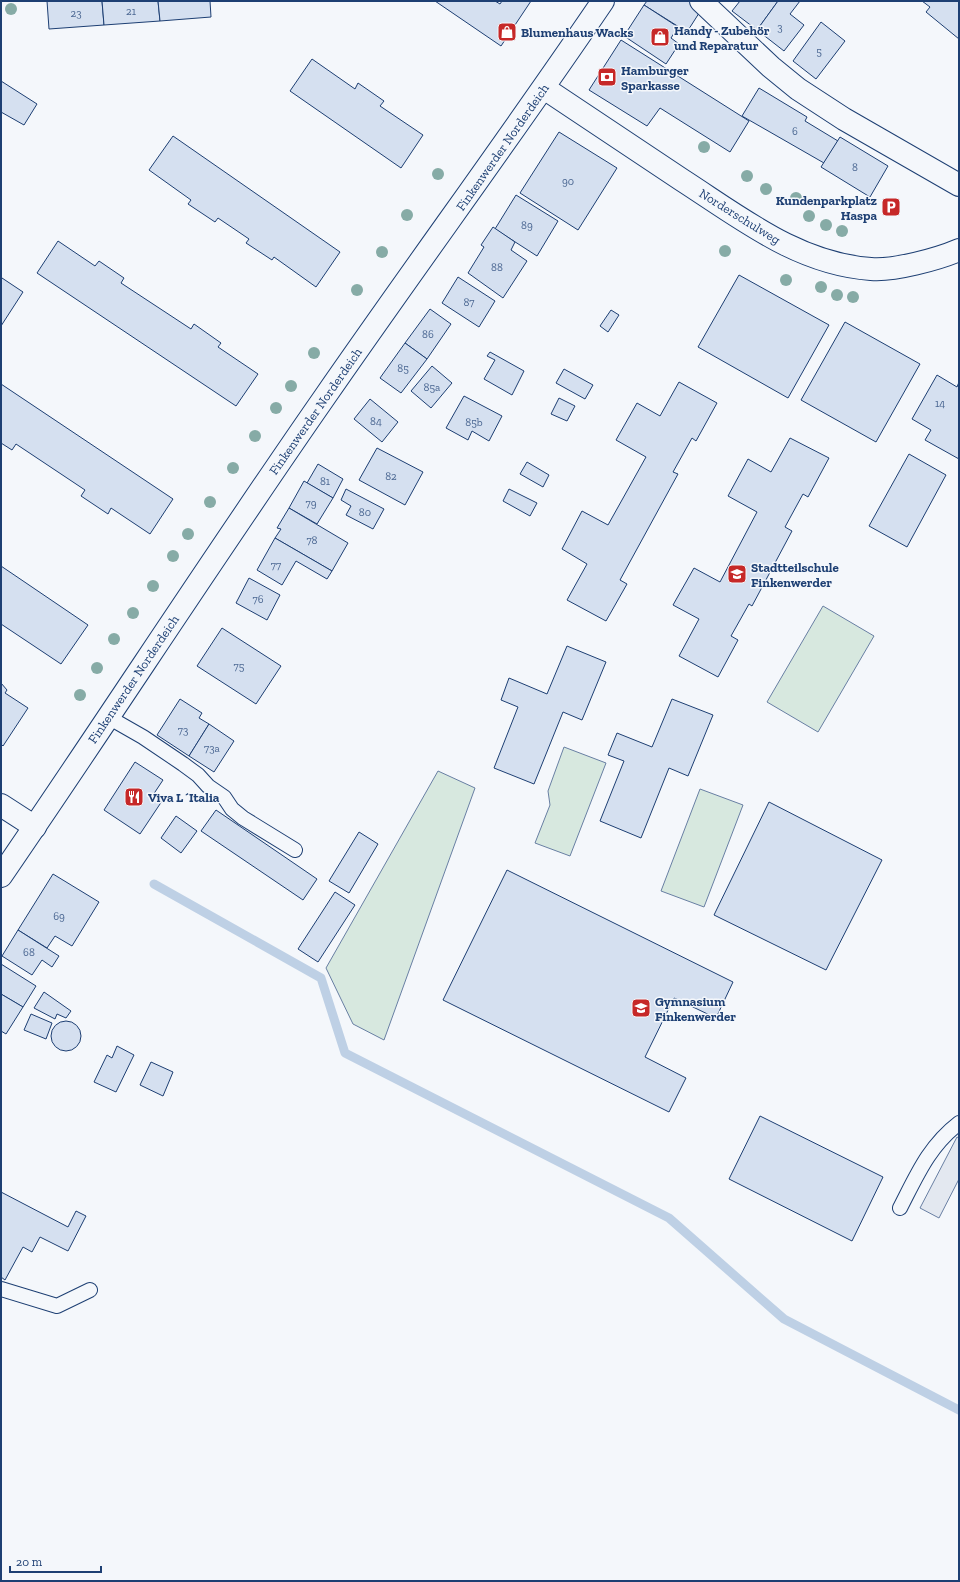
<svg xmlns="http://www.w3.org/2000/svg" width="960" height="1582" font-family="'Zilla Slab',serif">
<style>
.green{fill:#d7e8df;stroke:#687fa3}
.parking{fill:#e3e8f0;stroke:#687fa3}
.lines{fill:none;stroke-linecap:round;stroke-linejoin:round}
.stream{stroke:#bed0e5;stroke-width:9}
.building{fill:#d5e0f0;stroke:#1d3f73}
.lane-casing{stroke:#1d3f73;stroke-width:16}
.street-casing{stroke:#1d3f73;stroke-width:24}
.secondary-casing{stroke:#1d3f73;stroke-width:24}
.lane{stroke:#f4f7fb;stroke-width:14}
.street{stroke:#f4f7fb;stroke-width:22}
.secondary{stroke:#f4f7fb;stroke-width:22}
.tree{fill:#86aba6}
.labels{text-anchor:middle;stroke-width:3;stroke-linejoin:round;paint-order:stroke}
.number-label{font-size:11px;fill:#4b6792}
.poi-label{font-size:13px;font-weight:bold;fill:#1d3f73;stroke:#f4f7fb;text-anchor:start}
.street-label{font-size:13px;fill:#1d3f73;stroke:#f4f7fb}
</style>
<rect width="100%" height="100%" fill="#f4f7fb"/>
<g class="green">
<path d="M 823,606 L 874,636 L 818,732 L 767,702 Z"/>
<path d="M 564,747 L 606,763 L 570,856 L 535,843 L 550,805 L 548,791 Z"/>
<path d="M 438,771 L 475,788 L 384,1040 L 353,1024 L 326,968 Z"/>
<path d="M 700,789 L 743,805 L 704,907 L 661,891 Z"/>
</g>
<path class="parking" d="M 957,1137 L 959,1138 L 959,1179 L 939,1218 L 920,1208 Z"/>
<g class="lines">
<path class="stream" d="M 154,884 L 321,978 L 345,1053 L 669,1218 L 784,1319 L 959,1410"/>
</g>
<g class="building">
<path d="M 47,1 L 102,1 L 104,25 L 49,29 Z"/>
<path d="M 102,1 L 158,1 L 160,21 L 104,25 Z"/>
<path d="M 158,1 L 210,1 L 211,17 L 160,21 Z"/>
<path d="M 435,1 L 495,1 L 500,4 L 502,1 L 531,1 L 501,46 Z"/>
<path d="M 647,1 L 689,1 L 701,10 L 687,32 L 644,5 Z"/>
<path d="M 740,1 L 778,1 L 757,30 L 732,11 Z"/>
<path d="M 778,1 L 800,1 L 790,14 L 804,25 L 784,51 L 757,30 Z"/>
<path d="M 922,1 L 959,1 L 959,39 L 926,12 L 930,7 Z"/>
<path d="M 644,5 L 678,27 L 671,38 L 679,44 L 666,64 L 624,36 Z"/>
<path d="M 821,22 L 845,41 L 816,79 L 793,61 Z"/>
<path d="M 621,40 L 749,121 L 730,152 L 660,108 L 647,126 L 589,90 Z"/>
<path d="M 312,59 L 355,89 L 358,83 L 384,101 L 380,106 L 423,135 L 401,168 L 290,91 Z"/>
<path d="M 1,81 L 37,104 L 24,125 L 1,112 Z"/>
<path d="M 759,88 L 807,117 L 805,121 L 838,141 L 824,163 L 742,116 Z"/>
<path d="M 559,132 L 617,168 L 578,230 L 520,193 Z"/>
<path d="M 173,136 L 340,252 L 316,287 L 274,257 L 272,260 L 246,243 L 249,239 L 218,218 L 215,222 L 188,204 L 191,200 L 149,170 Z"/>
<path d="M 840,137 L 888,166 L 870,197 L 821,167 Z"/>
<path d="M 516,195 L 558,221 L 537,256 L 495,229 Z"/>
<path d="M 493,227 L 515,242 L 511,250 L 527,261 L 503,298 L 468,273 L 484,247 L 481,245 Z"/>
<path d="M 58,241 L 95,266 L 99,261 L 124,278 L 121,283 L 191,329 L 194,324 L 221,343 L 218,347 L 258,374 L 236,406 L 37,273 Z"/>
<path d="M 739,275 L 829,325 L 788,398 L 698,347 Z"/>
<path d="M 458,277 L 495,301 L 479,327 L 442,303 Z"/>
<path d="M 2,278 L 23,292 L 1,326 L 1,280 Z"/>
<path d="M 430,309 L 451,324 L 427,359 L 405,343 Z"/>
<path d="M 611,310 L 619,315 L 608,332 L 600,326 Z"/>
<path d="M 845,322 L 920,364 L 876,442 L 801,400 Z"/>
<path d="M 405,343 L 427,359 L 401,393 L 380,378 Z"/>
<path d="M 490,352 L 524,371 L 512,395 L 484,379 L 495,360 L 487,356 Z"/>
<path d="M 432,366 L 452,383 L 431,408 L 411,391 Z"/>
<path d="M 564,369 L 593,385 L 585,399 L 556,383 Z"/>
<path d="M 937,375 L 957,387 L 959,382 L 959,459 L 925,440 L 931,430 L 912,419 Z"/>
<path d="M 679,382 L 717,403 L 696,441 L 692,438 L 673,472 L 678,474 L 620,580 L 627,584 L 606,621 L 567,600 L 587,564 L 562,549 L 582,511 L 608,525 L 646,457 L 616,440 L 637,403 L 660,416 Z"/>
<path d="M 1,384 L 173,499 L 150,534 L 111,508 L 108,514 L 81,496 L 85,490 L 16,444 L 12,450 L 1,443 Z"/>
<path d="M 464,396 L 502,416 L 489,441 L 472,431 L 468,440 L 446,428 Z"/>
<path d="M 559,398 L 575,406 L 567,421 L 551,414 Z"/>
<path d="M 370,399 L 398,422 L 382,442 L 354,419 Z"/>
<path d="M 790,438 L 829,458 L 808,497 L 803,494 L 785,527 L 792,531 L 752,606 L 749,604 L 731,636 L 738,640 L 718,677 L 679,656 L 699,619 L 673,605 L 694,568 L 720,582 L 757,512 L 728,496 L 748,459 L 771,472 Z"/>
<path d="M 377,448 L 423,472 L 405,505 L 359,480 Z"/>
<path d="M 909,454 L 946,475 L 907,547 L 869,526 Z"/>
<path d="M 527,462 L 549,475 L 543,487 L 520,474 Z"/>
<path d="M 318,464 L 343,479 L 333,498 L 307,483 Z"/>
<path d="M 304,481 L 333,498 L 317,524 L 289,508 Z"/>
<path d="M 346,489 L 384,509 L 373,529 L 346,515 L 351,506 L 341,500 Z"/>
<path d="M 509,489 L 537,503 L 530,516 L 503,501 Z"/>
<path d="M 289,508 L 348,543 L 332,571 L 275,538 L 281,529 L 277,528 Z"/>
<path d="M 275,538 L 332,571 L 327,579 L 296,561 L 282,585 L 257,570 Z"/>
<path d="M 1,566 L 88,625 L 61,664 L 1,624 Z"/>
<path d="M 249,578 L 280,595 L 267,620 L 236,603 Z"/>
<path d="M 222,628 L 281,666 L 256,704 L 197,666 Z"/>
<path d="M 567,646 L 606,662 L 582,720 L 563,712 L 534,784 L 494,768 L 518,707 L 501,700 L 509,678 L 547,694 Z"/>
<path d="M 1,683 L 7,690 L 5,693 L 28,708 L 3,746 L 1,744 Z"/>
<path d="M 180,699 L 202,713 L 199,718 L 209,724 L 189,756 L 157,735 Z"/>
<path d="M 672,699 L 713,715 L 688,776 L 669,768 L 641,838 L 600,821 L 624,761 L 608,755 L 617,733 L 652,747 Z"/>
<path d="M 209,724 L 234,741 L 214,772 L 189,756 Z"/>
<path d="M 135,762 L 163,780 L 153,795 L 162,801 L 140,834 L 104,810 Z"/>
<path d="M 769,802 L 882,860 L 826,970 L 714,915 Z"/>
<path d="M 216,810 L 317,879 L 303,900 L 201,831 Z"/>
<path d="M 176,816 L 197,831 L 181,853 L 161,838 Z"/>
<path d="M 359,832 L 378,844 L 349,893 L 329,881 Z"/>
<path d="M 507,870 L 733,982 L 716,1018 L 674,998 L 645,1057 L 686,1078 L 669,1112 L 443,1000 Z"/>
<path d="M 53,874 L 99,902 L 72,946 L 55,936 L 47,948 L 18,930 Z"/>
<path d="M 335,892 L 355,905 L 318,962 L 298,949 Z"/>
<path d="M 18,930 L 59,956 L 52,967 L 42,960 L 32,975 L 2,956 Z"/>
<path d="M 1,964 L 36,986 L 23,1007 L 1,994 Z"/>
<path d="M 44,992 L 71,1011 L 66,1018 L 57,1014 L 55,1019 L 34,1008 Z"/>
<path d="M 1,994 L 23,1007 L 6,1034 L 1,1031 Z"/>
<path d="M 31,1014 L 52,1023 L 46,1039 L 24,1030 Z"/>
<circle cx="66" cy="1036" r="15"/>
<path d="M 117,1046 L 134,1055 L 116,1092 L 94,1082 L 107,1055 L 112,1058 Z"/>
<path d="M 151,1062 L 173,1072 L 163,1096 L 140,1085 Z"/>
<path d="M 760,1116 L 883,1177 L 852,1241 L 729,1179 Z"/>
<path d="M 1,1192 L 68,1227 L 76,1211 L 86,1216 L 68,1251 L 40,1237 L 32,1252 L 23,1247 L 5,1280 L 1,1277 Z"/>
</g>
<g class="lines">
<g class="lane-casing">
<g id="lane">
<path d="M 108,717 L 143,737 L 183,764 L 198,775 L 208,786 L 224,797 L 232,809 L 243,818 L 295,850"/>
<path d="M 900,1208 C 917,1175 929,1146 959,1123"/>
<path d="M 1,1289 L 57,1306 L 90,1290"/>
</g>
</g>
<g class="street-casing">
<g id="street">
<path d="M 701,1 L 771,67 L 798,89 L 844,119 L 959,185"/>
<path d="M 544,88 C 590,119 636,149 682,180 C 741,218 798,264 871,269 C 894,271 938,259 959,250"/>
<path d="M 1,805 L 35,827"/>
</g>
</g>
<g class="secondary-casing">
<path id="secondary" d="M 1,876 C 110,717 214,556 324,398 C 416,265 512,135 603,1"/>
</g>
<use href="#lane" class="lane"/>
<use href="#street" class="street"/>
<use href="#secondary" class="secondary"/>
</g>
<g class="tree">
<circle cx="11" cy="9" r="6"/>
<circle cx="704" cy="147" r="6"/>
<circle cx="438" cy="174" r="6"/>
<circle cx="747" cy="176" r="6"/>
<circle cx="766" cy="189" r="6"/>
<circle cx="796" cy="198" r="6"/>
<circle cx="407" cy="215" r="6"/>
<circle cx="809" cy="216" r="6"/>
<circle cx="826" cy="225" r="6"/>
<circle cx="842" cy="231" r="6"/>
<circle cx="725" cy="251" r="6"/>
<circle cx="382" cy="252" r="6"/>
<circle cx="786" cy="280" r="6"/>
<circle cx="821" cy="287" r="6"/>
<circle cx="357" cy="290" r="6"/>
<circle cx="837" cy="295" r="6"/>
<circle cx="853" cy="297" r="6"/>
<circle cx="314" cy="353" r="6"/>
<circle cx="291" cy="386" r="6"/>
<circle cx="276" cy="408" r="6"/>
<circle cx="255" cy="436" r="6"/>
<circle cx="233" cy="468" r="6"/>
<circle cx="210" cy="502" r="6"/>
<circle cx="188" cy="534" r="6"/>
<circle cx="173" cy="556" r="6"/>
<circle cx="153" cy="586" r="6"/>
<circle cx="133" cy="613" r="6"/>
<circle cx="114" cy="639" r="6"/>
<circle cx="97" cy="668" r="6"/>
<circle cx="80" cy="695" r="6"/>
</g>
<defs>
<g id="shop-square" transform="scale(1)"><rect x="-9" y="-9" width="18" height="18" rx="4" fill="#c62828" stroke="#f4f7fb"/><path d="M-5-2.5h2.3a2.7 3.5 0 0 1 5.4 0H5L5.5 6h-11ZM-1.5-2.5h3a1.5 2.3 0 0 0-3 0Z" fill="#fff"/></g>
<g id="bank-square" transform="scale(1)"><rect x="-9" y="-9" width="18" height="18" rx="4" fill="#c62828" stroke="#f4f7fb"/><path d="M-6-4H6V4H-6ZM0-2.3a2.3 2.3 0 1 0 0 4.6a2.3 2.3 0 1 0 0-4.6Z" fill="#fff"/></g>
<g id="parking-square" transform="scale(1)"><rect x="-9" y="-9" width="18" height="18" rx="4" fill="#c62828" stroke="#f4f7fb"/><path d="M-3.5-5.5H1a3.5 3.5 0 0 1 0 7H-1V5.5H-3.5ZM-1-3.4V-.6H.8a1.4 1.4 0 0 0 0-2.8Z" fill="#fff"/></g>
<g id="school-square" transform="scale(1)"><rect x="-9" y="-9" width="18" height="18" rx="4" fill="#c62828" stroke="#f4f7fb"/><path d="M0-5L7-2L0 1L-7-2ZM-4 1L0 2.5L4 1V4Q0 6-4 4Z" fill="#fff"/></g>
<g id="restaurant-square" transform="scale(1)"><rect x="-9" y="-9" width="18" height="18" rx="4" fill="#c62828" stroke="#f4f7fb"/><path d="M-5-6h1v4h1v-4h1v4h1v-4h1v5L-1.5 .5V6h-2V.5L-5-1ZM5-6V6H3V1.5H1.5Q1.5-4 5-6Z" fill="#fff"/></g>
</defs>
<g fill-rule="evenodd">
<use href="#shop-square" x="507" y="32"/>
<use href="#shop-square" x="660" y="37"/>
<use href="#bank-square" x="607" y="77"/>
<use href="#parking-square" x="891" y="207"/>
<use href="#school-square" x="737" y="574"/>
<use href="#restaurant-square" x="134" y="797"/>
<use href="#school-square" x="641" y="1008"/>
</g>
<g class="labels">
<g class="number-label">
<text x="131" y="15">21</text>
<text x="76" y="17">23</text>
<text x="780" y="31">3</text>
<text x="819" y="55">5</text>
<text x="795" y="135">6</text>
<text x="855" y="171">8</text>
<text x="568" y="185">90</text>
<text x="527" y="229">89</text>
<text x="497" y="271">88</text>
<text x="469" y="306">87</text>
<text x="428" y="338">86</text>
<text x="403" y="372">85</text>
<text x="432" y="391">85a</text>
<text x="940" y="407">14</text>
<text x="376" y="425">84</text>
<text x="474" y="426">85b</text>
<text x="391" y="480">82</text>
<text x="325" y="485">81</text>
<text x="311" y="507">79</text>
<text x="365" y="516">80</text>
<text x="312" y="544">78</text>
<text x="276" y="569">77</text>
<text x="258" y="603">76</text>
<text x="239" y="670">75</text>
<text x="183" y="734">73</text>
<text x="212" y="752">73a</text>
<text x="59" y="920">69</text>
<text x="29" y="956">68</text>
</g>
<g class="poi-label">
<text x="674" y="35">Handy - Zubehör<tspan x="674" dy="15">und Reparatur</tspan></text>
<text x="521" y="37">Blumenhaus Wacks</text>
<text x="621" y="75">Hamburger<tspan x="621" dy="15">Sparkasse</tspan></text>
<text x="877" y="205" text-anchor="end">Kundenparkplatz<tspan x="877" dy="15">Haspa</tspan></text>
<text x="751" y="572">Stadtteilschule<tspan x="751" dy="15">Finkenwerder</tspan></text>
<text x="148" y="802">Viva L´Italia</text>
<text x="655" y="1006">Gymnasium<tspan x="655" dy="15">Finkenwerder</tspan></text>
</g>
<g class="street-label">
<text transform="translate(502 147) rotate(-55)" y="5">Finkenwerder Norderdeich</text>
<text transform="translate(740 216) rotate(32)" y="5">Norderschulweg</text>
<text transform="translate(315 411) rotate(-55)" y="5">Finkenwerder Norderdeich</text>
<text transform="translate(133 679) rotate(-56)" y="5">Finkenwerder Norderdeich</text>
</g>
</g>
<rect width="960" height="1582" fill="none" stroke="#1d3f73" stroke-width="4"/>
<path d="M10 1566v6h91v-6" fill="none" stroke="#1d3f73" stroke-width="2"/>
<text x="16" y="1566" font-size="12" fill="#1d3f73" stroke="#f4f7fb" stroke-width="3" paint-order="stroke">20 m</text>
</svg>
